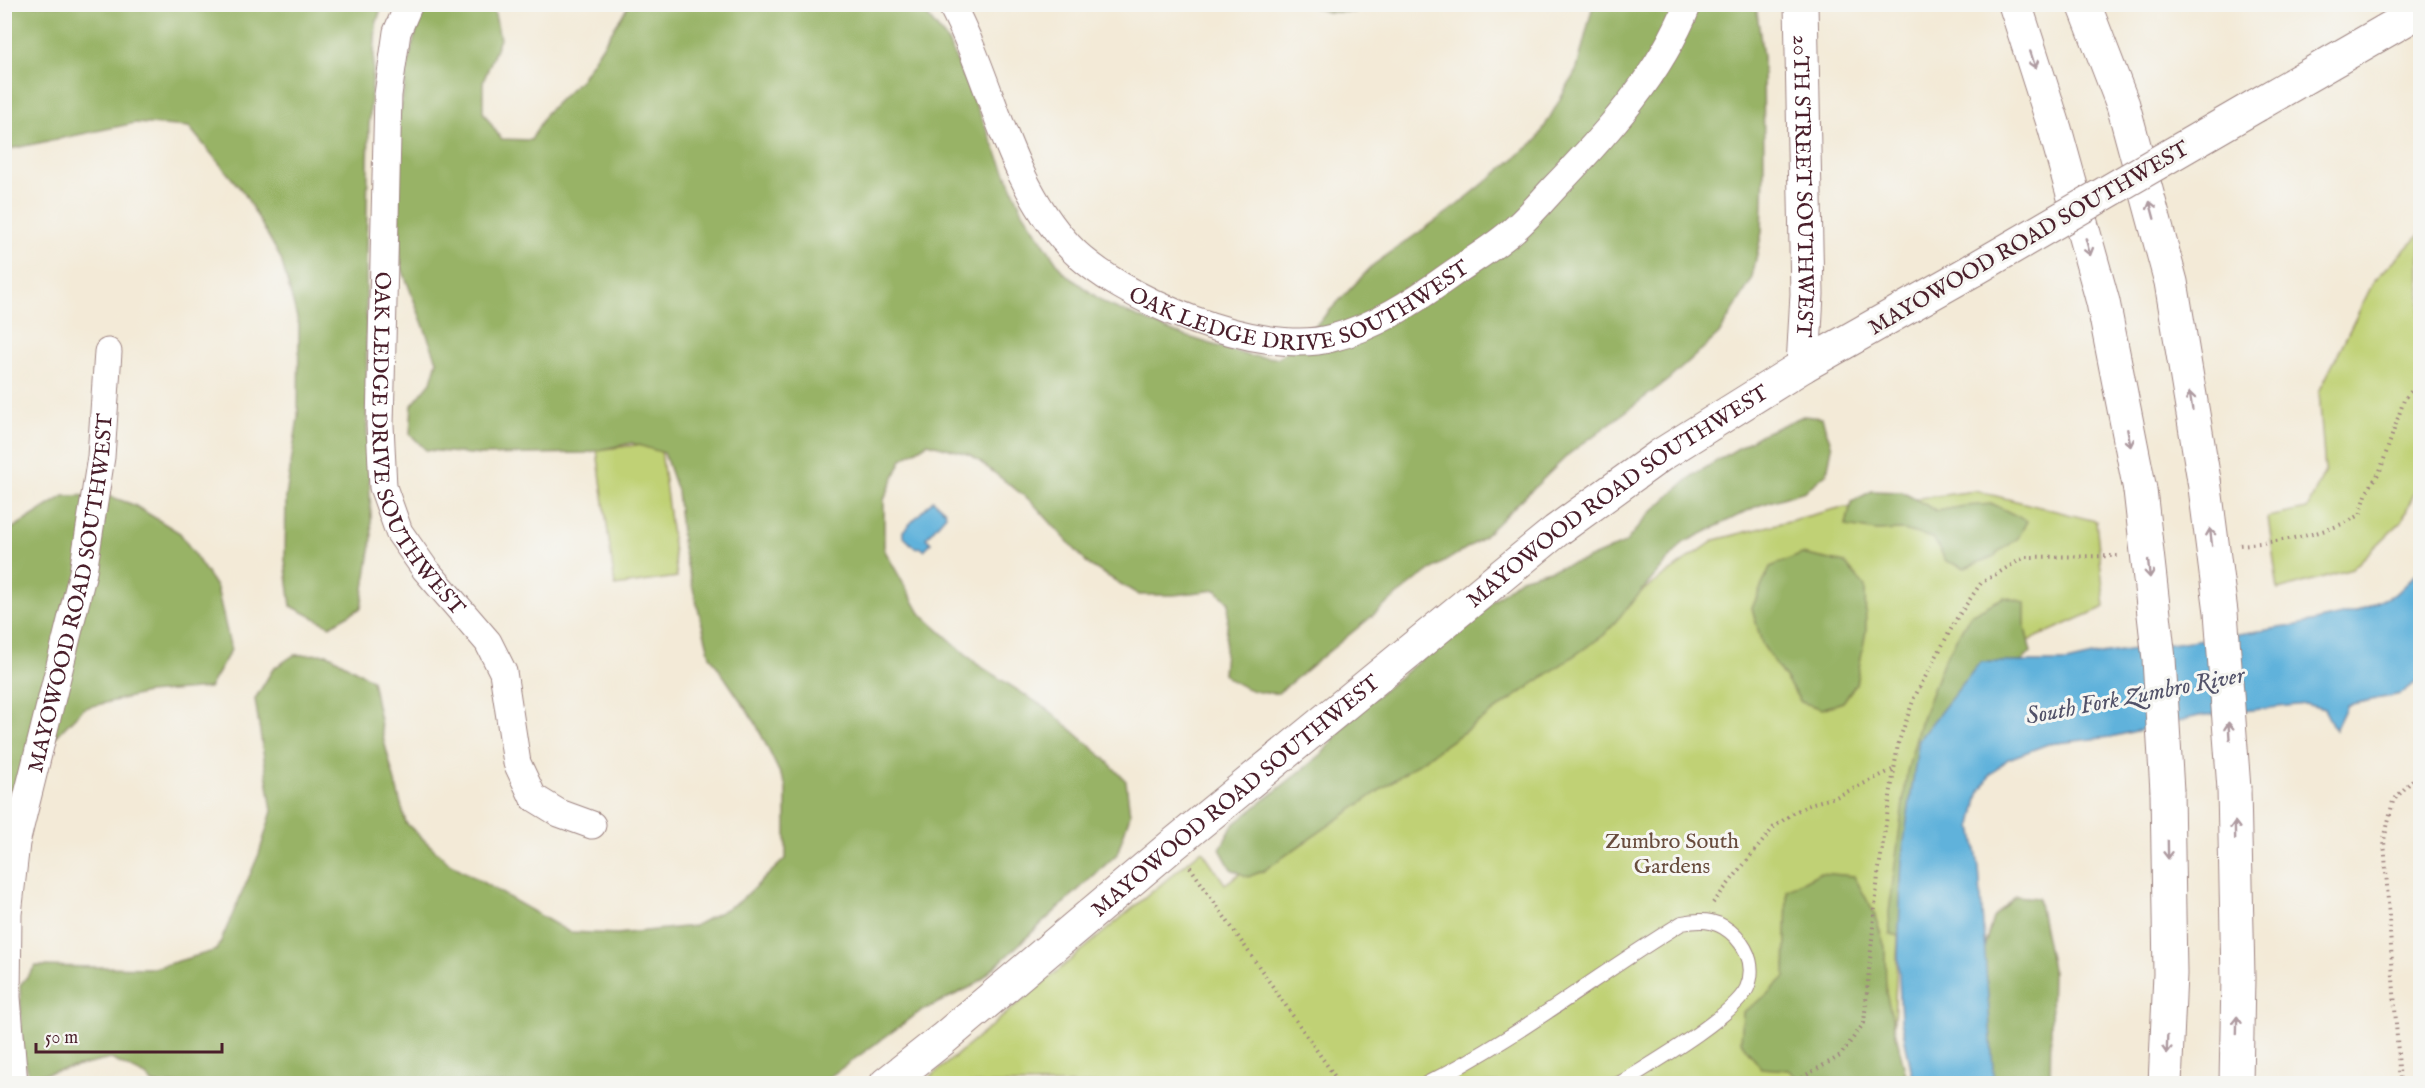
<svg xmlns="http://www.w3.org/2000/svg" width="2425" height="1088" font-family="'IM FELL English',serif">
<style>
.green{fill:#c0d174;stroke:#857850;stroke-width:1.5}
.forest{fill:#98b366;stroke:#716948;stroke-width:1.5}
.water{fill:#60b2db;stroke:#556883;stroke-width:1.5}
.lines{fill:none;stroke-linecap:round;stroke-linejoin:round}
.lane-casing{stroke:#9e8481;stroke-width:16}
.street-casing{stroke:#9e8481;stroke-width:29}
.secondary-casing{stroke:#9e8481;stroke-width:35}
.highway-casing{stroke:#9e8481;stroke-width:35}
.path{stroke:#9e8481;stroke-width:4;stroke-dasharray:1.5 4.5;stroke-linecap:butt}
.lane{stroke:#fff;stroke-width:14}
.street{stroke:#fff;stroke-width:27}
.secondary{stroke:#fff;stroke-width:33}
.highway{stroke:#fff;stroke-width:33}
.secondary-bridge-casing{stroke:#9e8481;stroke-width:35;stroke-linecap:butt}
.highway-bridge-casing{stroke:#9e8481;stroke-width:35;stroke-linecap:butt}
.secondary-bridge{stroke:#fff;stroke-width:33}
.highway-bridge{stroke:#fff;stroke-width:33}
.oneway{stroke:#ae9aa0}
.labels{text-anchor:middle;stroke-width:6;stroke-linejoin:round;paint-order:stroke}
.street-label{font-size:22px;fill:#4a1f2b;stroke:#f6f6f2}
.park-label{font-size:22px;fill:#684c3d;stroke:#f6f6f2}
.water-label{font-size:24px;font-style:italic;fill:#525269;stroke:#f6f6f2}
</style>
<rect width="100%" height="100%" fill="#f6f6f2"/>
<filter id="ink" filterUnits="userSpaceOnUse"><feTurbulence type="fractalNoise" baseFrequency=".0167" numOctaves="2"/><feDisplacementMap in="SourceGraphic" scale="12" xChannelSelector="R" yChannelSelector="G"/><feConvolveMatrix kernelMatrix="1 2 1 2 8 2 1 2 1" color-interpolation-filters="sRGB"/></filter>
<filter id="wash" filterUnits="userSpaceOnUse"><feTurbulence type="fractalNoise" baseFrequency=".008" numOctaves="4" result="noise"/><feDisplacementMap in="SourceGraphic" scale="24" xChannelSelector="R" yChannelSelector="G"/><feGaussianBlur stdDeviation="1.35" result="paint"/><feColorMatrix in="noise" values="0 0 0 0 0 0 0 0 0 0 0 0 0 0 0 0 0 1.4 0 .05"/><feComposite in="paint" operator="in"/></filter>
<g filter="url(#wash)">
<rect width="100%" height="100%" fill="#f3ead7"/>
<g class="green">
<path d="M 2420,234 L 2420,478 L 2402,521 L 2352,569 L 2278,590 L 2268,517 L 2307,509 L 2325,471 L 2319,392 L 2374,281 Z"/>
<path d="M 660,442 L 677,577 L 615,586 L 597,450 Z"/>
<path d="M 1976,491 L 2096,521 L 2105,607 L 1980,662 L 1902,856 L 1891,1083 L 922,1084 L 1202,850 L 1225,884 L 1715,540 L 1839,508 Z"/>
</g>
<g class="forest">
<path d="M 5,5 L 382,5 L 376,25 L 369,127 L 366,254 L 367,429 L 372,538 L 361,608 L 330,626 L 291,606 L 285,560 L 286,497 L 298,417 L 299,325 L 281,259 L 244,193 L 189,127 L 135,123 L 5,150 Z"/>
<path d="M 423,5 L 493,5 L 500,39 L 483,82 L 483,112 L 501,139 L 531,140 L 546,113 L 581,79 L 629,5 L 919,5 L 948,42 L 1023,212 L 1063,272 L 1106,304 L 1176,333 L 1249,356 L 1278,358 L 1318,323 L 1373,265 L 1455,207 L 1537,140 L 1577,69 L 1593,5 L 1756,5 L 1763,57 L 1764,169 L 1762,232 L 1751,281 L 1719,334 L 1668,380 L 1569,454 L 1480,540 L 1421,576 L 1278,693 C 1257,695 1239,687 1223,674 L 1229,603 L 1216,590 L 1174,595 L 1139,595 L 1089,565 L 1032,502 L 971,455 L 928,443 L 902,459 L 884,500 L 884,549 L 920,613 L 978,665 L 1049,710 L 1104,758 L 1126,781 L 1130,815 L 1117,854 L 975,985 L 921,1011 L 821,1083 L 153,1084 L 146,1076 L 111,1059 L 29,1077 L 22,1047 L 20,985 L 36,966 L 154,968 L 217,950 L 259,854 L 272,811 L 255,699 L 273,669 L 294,655 L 328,654 L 372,680 L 384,741 L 406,823 L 449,863 L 569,932 L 617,934 L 694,926 L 739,902 L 786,858 L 786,786 L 755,722 L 710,656 L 683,549 L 677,491 L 664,453 L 632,443 L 585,453 L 481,455 L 426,450 L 410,434 L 412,405 L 431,382 L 437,361 L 401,266 L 398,212 L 399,117 L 410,55 Z"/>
<path d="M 1307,5 L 1361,5 L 1355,12 L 1327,12 Z"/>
<path d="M 1803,416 L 1822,418 L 1832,447 L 1827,473 L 1805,491 L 1757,506 L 1683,543 L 1604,635 L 1263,871 L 1248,877 L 1231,869 L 1220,849 L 1233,825 L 1322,754 L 1352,716 L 1521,578 L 1585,560 L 1625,543 L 1648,515 L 1693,475 L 1760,435 Z"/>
<path d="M 1872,491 L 1902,492 L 1937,511 L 1965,506 L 1993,504 L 2027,521 L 2018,538 L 1994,556 L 1965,568 L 1946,561 L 1933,538 L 1903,530 L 1876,531 L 1846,526 L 1851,502 Z"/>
<path d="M 106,495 L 134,505 L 180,533 L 217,588 L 231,650 L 209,688 L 147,693 L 84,708 L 21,772 L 5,854 L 5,533 L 64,496 Z"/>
<path d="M 1802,554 L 1845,563 L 1865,587 L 1866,631 L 1856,684 L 1843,702 L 1822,709 L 1801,702 L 1762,644 L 1752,608 L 1770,567 Z"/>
<path d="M 2004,597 L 2025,602 L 2025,628 L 2031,652 L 2003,681 L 1907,938 L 1890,934 L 1889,912 L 1907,772 L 1919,726 L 1944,660 L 1970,615 Z"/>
<path d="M 1819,873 L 1854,876 L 1874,913 L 1885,947 L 1886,993 L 1908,1083 L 1805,1083 L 1788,1070 L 1761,1068 L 1741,1042 L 1743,1012 L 1764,997 L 1785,977 L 1787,890 Z"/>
<path d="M 2016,896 L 2038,898 L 2052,969 L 2050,1083 L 1982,1083 L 1977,971 L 1993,918 Z"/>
</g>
<g class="water">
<path d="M 933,500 L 945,511 L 946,515 L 926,538 L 931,543 L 924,550 L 920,547 L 915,548 L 903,536 L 903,531 Z"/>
<path d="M 2420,570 L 2420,679 L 2401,694 L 2347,705 L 2335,730 L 2324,709 L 2305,704 L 2199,716 L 2111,737 L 2048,744 L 2008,759 L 1990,775 L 1979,794 L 1972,825 L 1979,868 L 1994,1083 L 1914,1084 L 1901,1020 L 1898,955 L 1902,856 L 1919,739 L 1980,662 L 2066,662 L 2101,654 L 2293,626 L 2355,612 L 2395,594 Z"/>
</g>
</g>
<g filter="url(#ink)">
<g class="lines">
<g class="lane-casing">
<path id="lane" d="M 1426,1084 C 1517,1039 1596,975 1682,923 C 1704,919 1720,920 1736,937 C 1749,951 1755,969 1747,988 C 1734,1016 1648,1066 1619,1084"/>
</g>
<g class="street-casing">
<g id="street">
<path id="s1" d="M 409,4 L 397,32 L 388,95 L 380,425 L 383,487 L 399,532 L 425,569 L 488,642 L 503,672 L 517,763 L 533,797 L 559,813 L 592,825"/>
<path id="s2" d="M 951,4 C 993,83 1007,180 1069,246 C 1118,299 1261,358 1332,338 C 1375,327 1413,302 1449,276 C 1469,262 1491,249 1510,233 C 1526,220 1540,203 1554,188 C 1607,133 1660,75 1688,4"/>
<path id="s3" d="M 14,1084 L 7,997 L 8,914 L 16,843 L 83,572 L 101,457 L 108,352"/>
</g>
</g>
<g class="secondary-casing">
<g id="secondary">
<path id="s4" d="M 1801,4 L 1807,294 L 1803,366"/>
<path d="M 2257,105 L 2420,11"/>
<path id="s5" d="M 886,1084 L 943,1039 L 1174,844 L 1556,531 L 1661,455 L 1803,366 L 1973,270"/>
</g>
</g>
<g class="highway-casing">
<g id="highway">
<path d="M 2015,4 L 2055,129 L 2103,302 L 2140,490"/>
<path d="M 2084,4 L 2123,105 L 2171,282 L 2204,480"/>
<path d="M 2234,789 L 2238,978 L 2236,1084"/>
<path d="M 2165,1084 L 2170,974 L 2167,791"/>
</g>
</g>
<g class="path">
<path d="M 2240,545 C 2282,541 2323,536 2360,515 L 2367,492 L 2380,471 L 2404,400 L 2420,381"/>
<path d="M 1190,867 L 1340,1084"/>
<path d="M 1713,903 L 1774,827 L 1793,813 L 1813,803 L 1836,797 L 1892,770"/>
<path d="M 1785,1084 L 1799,1079 L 1840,1056 L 1864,1023 L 1878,875 L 1898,744 L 1914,698 L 1957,618 L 1981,583 L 2025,557 L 2119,556"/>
<path d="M 2400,1084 L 2384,840 L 2393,801 L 2420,772"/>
</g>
<use href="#lane" class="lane"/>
<use href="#street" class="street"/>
<use href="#secondary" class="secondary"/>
<use href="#highway" class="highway"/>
<g class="secondary-bridge-casing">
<path id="secondary-bridge" d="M 1973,270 L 2257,105"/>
</g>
<g class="highway-bridge-casing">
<g id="highway-bridge">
<path d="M 2204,480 L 2221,612 L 2234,789"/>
<path d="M 2140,490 L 2159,659 L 2167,791"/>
</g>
</g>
<use href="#secondary-bridge" class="secondary-bridge"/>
<use href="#highway-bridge" class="highway-bridge"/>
</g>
<defs><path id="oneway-shaft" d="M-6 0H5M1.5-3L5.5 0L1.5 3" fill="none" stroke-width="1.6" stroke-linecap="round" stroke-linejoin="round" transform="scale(1.5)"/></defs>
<g class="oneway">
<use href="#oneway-shaft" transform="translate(2033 60) rotate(72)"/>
<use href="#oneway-shaft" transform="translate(2152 210) rotate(-105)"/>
<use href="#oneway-shaft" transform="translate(2088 247) rotate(75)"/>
<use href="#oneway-shaft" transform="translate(2191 401) rotate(-99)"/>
<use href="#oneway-shaft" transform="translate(2129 438) rotate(79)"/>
<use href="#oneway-shaft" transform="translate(2211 537) rotate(-97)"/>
<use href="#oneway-shaft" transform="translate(2149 569) rotate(84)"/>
<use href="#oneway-shaft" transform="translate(2229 731) rotate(-94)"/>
<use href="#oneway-shaft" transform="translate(2235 830) rotate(-91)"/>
<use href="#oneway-shaft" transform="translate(2168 850) rotate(89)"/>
<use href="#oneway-shaft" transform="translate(2237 1025) rotate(-89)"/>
<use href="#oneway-shaft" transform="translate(2167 1045) rotate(92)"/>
</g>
</g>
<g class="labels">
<g class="street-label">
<text dy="8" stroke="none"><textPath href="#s4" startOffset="182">20TH STREET SOUTHWEST</textPath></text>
<text transform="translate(2028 237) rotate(-30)" y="8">MAYOWOOD ROAD SOUTHWEST</text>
<text dy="8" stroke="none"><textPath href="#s2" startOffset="530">OAK LEDGE DRIVE SOUTHWEST</textPath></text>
<text dy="8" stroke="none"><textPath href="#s1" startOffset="453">OAK LEDGE DRIVE SOUTHWEST</textPath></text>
<text dy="8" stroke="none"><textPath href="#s5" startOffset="939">MAYOWOOD ROAD SOUTHWEST</textPath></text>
<text dy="8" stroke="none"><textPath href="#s3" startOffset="498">MAYOWOOD ROAD SOUTHWEST</textPath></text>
<text dy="8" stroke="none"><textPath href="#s5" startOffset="453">MAYOWOOD ROAD SOUTHWEST</textPath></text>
</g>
<g class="park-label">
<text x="1672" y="848">Zumbro South<tspan x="1672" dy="25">Gardens</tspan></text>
</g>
<g class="water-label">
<text transform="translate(2135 695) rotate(-11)" y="8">South Fork Zumbro River</text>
</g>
</g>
<rect width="2425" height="1088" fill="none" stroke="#f6f6f2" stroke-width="24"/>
<path d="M36 1043v9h186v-9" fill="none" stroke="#4a1f2b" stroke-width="3"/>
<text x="45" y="1043" font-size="18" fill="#4a1f2b" stroke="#f6f6f2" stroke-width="4.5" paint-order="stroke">50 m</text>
</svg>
